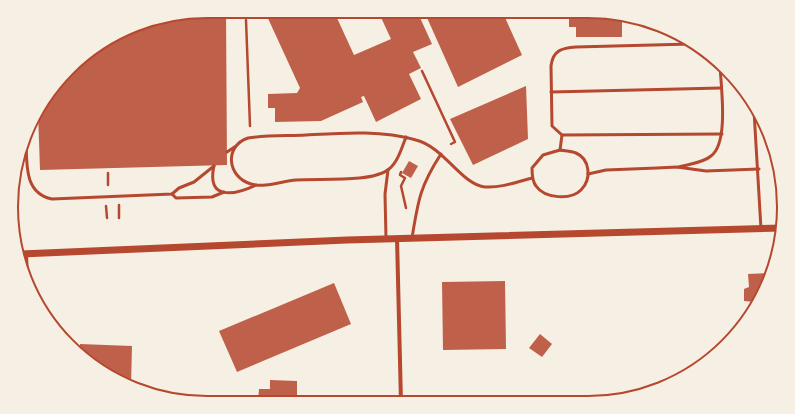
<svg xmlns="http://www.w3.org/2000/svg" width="795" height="414" font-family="'DejaVu Sans',sans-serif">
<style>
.building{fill:#bf614a}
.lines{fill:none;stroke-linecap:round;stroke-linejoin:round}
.path{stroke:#b5482f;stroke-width:2.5}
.service{stroke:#b5482f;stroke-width:3}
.minor{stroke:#b5482f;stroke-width:4}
.tertiary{stroke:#b5482f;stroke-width:7}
.rim{fill:none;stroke:#b5482f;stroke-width:2}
</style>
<rect width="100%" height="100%" fill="#f6efe4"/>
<g class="building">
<path d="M 207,11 L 226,11 L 227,165 L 40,170 L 38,112 L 44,98 L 88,52 L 144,21 Z"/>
<path d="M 272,11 L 353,11 L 337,18 L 354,55 L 391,39 L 378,11 L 417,11 L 432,44 L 413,52 L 421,68 L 409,74 L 421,99 L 376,122 L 364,96 L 361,97 L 363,102 L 321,121 L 275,122 L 275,108 L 268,108 L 268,94 L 297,93 L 300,88 L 266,14 Z"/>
<path d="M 424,11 L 502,11 L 522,55 L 458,87 Z"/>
<path d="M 569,11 L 601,11 L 622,17 L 622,37 L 576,37 L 576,27 L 569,27 Z"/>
<path d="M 526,86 L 528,139 L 473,165 L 450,119 Z"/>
<path d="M 409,161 L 418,166 L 411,178 L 402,173 Z"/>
<path d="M 769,273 L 764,294 L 754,308 L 754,302 L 744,301 L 744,289 L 749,287 L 748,274 Z"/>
<path d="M 505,281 L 506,349 L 443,350 L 442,282 Z"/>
<path d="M 334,283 L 351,324 L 237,372 L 219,331 Z"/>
<path d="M 540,334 L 552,344 L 542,357 L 529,348 Z"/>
<path d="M 80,344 L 132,346 L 131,386 L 120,383 L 80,354 Z"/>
<path d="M 270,380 L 297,381 L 297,402 L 258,402 L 259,389 L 270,389 Z"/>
</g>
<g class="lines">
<g class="path">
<path d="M 246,20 L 250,126"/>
<path d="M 422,71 L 455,142 L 451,144"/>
<path d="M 401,172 L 400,175 L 405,178 L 401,186 L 406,208"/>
<path d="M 108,173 L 108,185"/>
<path d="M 119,205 L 119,218"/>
<path d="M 106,206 L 107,218"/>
</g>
<g class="service">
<path d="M 691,44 L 576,47 C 562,48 553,50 551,66 L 552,126 L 562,135 L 722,134"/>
<path d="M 551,92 L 721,88"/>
<path d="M 754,111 L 761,229"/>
<path d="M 406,137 C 402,147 398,162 389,169 C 373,183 318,178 296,180 C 282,181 265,188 251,184 C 227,177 224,146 248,138 C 268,135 287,136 306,135 C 343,133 380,130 416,140 C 444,147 462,185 485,187 C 501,188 517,182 532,178"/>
<path d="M 26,138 C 27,162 23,193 52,199 L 172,194 L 179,188 L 194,182 L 214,166"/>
<path d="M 560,150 C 565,151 571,151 576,153 C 590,159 592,179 581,190 C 571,200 545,199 536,186 C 532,181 532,174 532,168 L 543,155 Z"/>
<path d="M 560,150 L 562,135"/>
<path d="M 227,152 L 236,146"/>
<path d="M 214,166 C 206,201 235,195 256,185"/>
<path d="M 679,167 C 689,164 703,163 711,156 C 729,143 721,87 720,66"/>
<path d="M 588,174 L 606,170 L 657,168 L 677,167 L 706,171 L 759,169"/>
<path d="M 172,194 L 176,198 L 212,197 L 224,192"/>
<path d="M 386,238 L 385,194 L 388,170"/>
<path d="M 412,238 C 418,201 420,186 441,154"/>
</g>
<g class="minor">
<path d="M 397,238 L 401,402"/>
<path d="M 26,254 L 27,278"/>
</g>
<path class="tertiary" d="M 21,254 L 347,240 L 781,228"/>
</g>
<path d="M0 0H795V414H0ZM207 18H588A189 189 0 0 1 777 207V207A189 189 0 0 1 588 396H207A189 189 0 0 1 18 207V207A189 189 0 0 1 207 18Z" fill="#f6efe4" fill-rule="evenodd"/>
<path class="rim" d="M207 18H588A189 189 0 0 1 777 207V207A189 189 0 0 1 588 396H207A189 189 0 0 1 18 207V207A189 189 0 0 1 207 18Z"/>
</svg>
